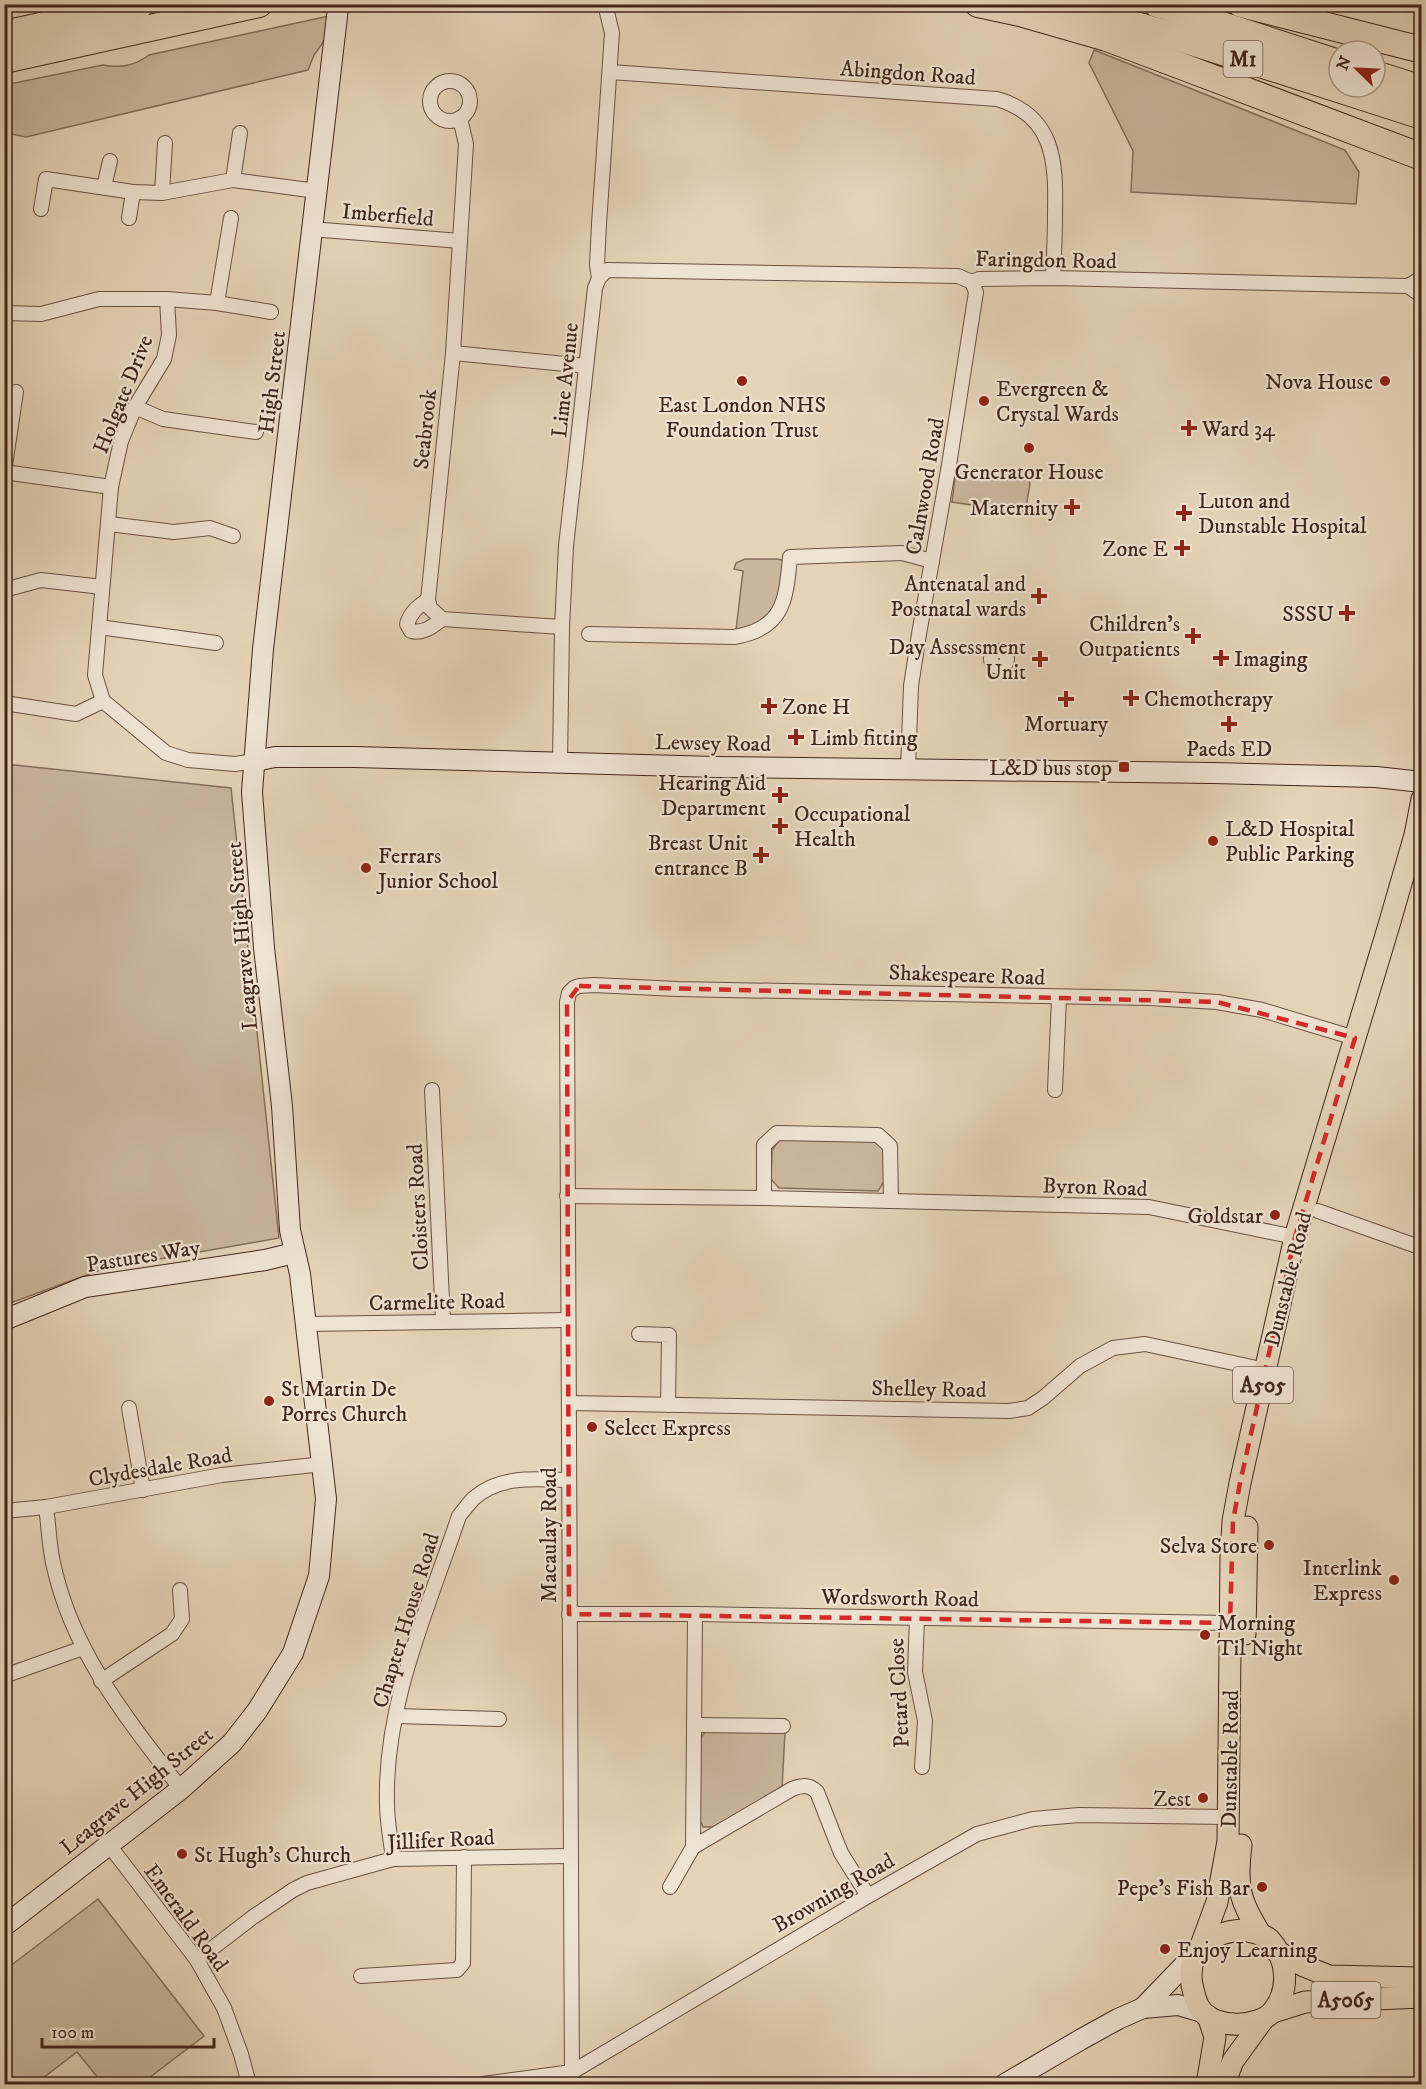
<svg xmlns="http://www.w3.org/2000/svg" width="1426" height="2089" font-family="'IM FELL DW Pica',serif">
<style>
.green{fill:#c9b69d;stroke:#866e5c;stroke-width:1.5}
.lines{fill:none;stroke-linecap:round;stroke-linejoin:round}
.street-casing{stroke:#6b5142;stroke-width:16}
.secondary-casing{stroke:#42261b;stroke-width:22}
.primary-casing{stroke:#42261b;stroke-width:23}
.highway-casing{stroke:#42261b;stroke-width:28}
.street{stroke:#eee2d1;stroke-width:14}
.secondary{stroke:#eee2d1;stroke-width:20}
.primary{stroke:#e5d3b8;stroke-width:21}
.highway{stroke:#e5d3b8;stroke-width:26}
.marked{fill:none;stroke:#d62828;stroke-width:4.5;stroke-dasharray:12 8;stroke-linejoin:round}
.poi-dot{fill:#8f2418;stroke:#eee2d1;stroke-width:2}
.labels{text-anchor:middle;stroke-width:4.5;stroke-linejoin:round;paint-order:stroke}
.shield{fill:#eee2d1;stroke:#765e52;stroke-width:1.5}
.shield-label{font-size:21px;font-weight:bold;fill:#42261b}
.street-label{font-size:22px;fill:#42261b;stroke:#eee2d1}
.poi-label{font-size:22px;fill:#42261b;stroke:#eee2d1;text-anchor:end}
</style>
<rect width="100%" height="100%" fill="#e5d3b8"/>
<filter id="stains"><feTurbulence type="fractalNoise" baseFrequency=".00333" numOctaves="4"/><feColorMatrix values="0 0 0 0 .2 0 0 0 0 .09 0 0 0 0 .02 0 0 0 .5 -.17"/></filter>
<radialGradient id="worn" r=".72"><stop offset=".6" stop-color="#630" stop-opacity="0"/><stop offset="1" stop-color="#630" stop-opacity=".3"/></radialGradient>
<g class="green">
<path d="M 329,16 L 329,34 L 314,55 L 308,70 L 26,137 L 11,134 L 11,128 L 5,129 L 7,107 L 5,107 L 4,85 L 103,65 C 122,68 134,66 149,55 Z"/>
<path d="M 1094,50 L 1345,150 L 1359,172 L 1356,204 L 1131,192 L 1133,151 L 1089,63 Z"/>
<path d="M 961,471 L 1029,479 L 1030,484 L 1025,513 L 952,502 L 955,478 Z"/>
<path d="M 745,559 L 777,559 L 782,560 L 785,564 L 779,604 L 772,613 L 750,628 L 736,630 L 743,571 L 734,569 L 736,563 Z"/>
<path d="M 5,764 L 231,788 L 279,1238 L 103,1269 L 5,1305 Z"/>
<path d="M 780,1139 L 874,1140 L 884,1149 L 885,1180 L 878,1191 L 779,1188 L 771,1179 L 772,1150 Z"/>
<path d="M 707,1729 L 785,1732 L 782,1788 L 717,1827 L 703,1827 L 698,1815 L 698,1742 Z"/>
<path d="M 98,1899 L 204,2036 L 141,2084 L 103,2084 L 77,2052 L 35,2084 L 12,2084 L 5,2074 L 5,1970 Z"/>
</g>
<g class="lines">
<g class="street-casing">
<g id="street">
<path d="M 610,72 L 997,99 C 1055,116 1056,162 1055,214 C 1055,236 1054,257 1053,278"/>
<circle cx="450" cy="101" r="20"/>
<path d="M 460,118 L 466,144 L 453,353 L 428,600 L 430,608 L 442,619 L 562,627"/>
<path d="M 233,180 L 240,133"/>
<path d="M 104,187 L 110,161"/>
<path d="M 162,193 L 165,143"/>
<path d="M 41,209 L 46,179 L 133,192 L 162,193 L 233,180 L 317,191"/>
<path d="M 129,218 L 133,192"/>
<path d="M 311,229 L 460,241"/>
<path d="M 599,278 L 607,270 L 958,276 L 972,282"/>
<path d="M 972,282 L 979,279 L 1053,278 L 1408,286 L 1418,293 L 1422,293"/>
<path d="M 1408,286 L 1422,278"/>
<path d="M 217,303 L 231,218"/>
<path d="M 4,313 L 41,314 L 99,299 L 167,299"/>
<path d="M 453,353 L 586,366"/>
<path d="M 135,407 L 163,419 L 256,432"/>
<path d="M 4,472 L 111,487"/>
<path d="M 4,472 L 16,392"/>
<path d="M 109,524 L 174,532 L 210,528 L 233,536"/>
<path d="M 4,590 L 41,580 L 102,587"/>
<path d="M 428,600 C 417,607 411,612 407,624 L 411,631 C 424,634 433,626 442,619"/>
<path d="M 99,627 L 216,643"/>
<path d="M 589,634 L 734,637 C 784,629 786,600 790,557 L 902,553 L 932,561"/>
<circle cx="999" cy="659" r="8"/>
<path d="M 4,703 L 76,714 L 103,701"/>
<path d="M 255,761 L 235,764 L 188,760 L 166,753 L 103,701 L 95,675 L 111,487 L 121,441 L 135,407 L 164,359 L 169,335 L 167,299 L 217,303 L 271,312"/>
<path d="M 560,762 L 562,627 L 566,546 L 595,288 L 599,278 L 597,265 L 599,224 L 612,33 L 605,4"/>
<path d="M 908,769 L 911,686 L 919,634 L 949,465 L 976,292 L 972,282"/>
<path d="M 432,1090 L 443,1321"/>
<path d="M 1055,1090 L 1059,998"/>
<path d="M 567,1196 L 764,1198 L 1149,1207 L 1295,1237"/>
<path d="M 764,1198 L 764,1145 L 777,1133 L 878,1135 L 890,1146 L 891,1201"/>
<path d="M 1318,1211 L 1422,1248"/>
<path d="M 306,1324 L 568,1320"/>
<path d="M 639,1334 L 669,1335 L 668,1405"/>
<path d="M 569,1403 L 1009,1411 L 1028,1408 L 1043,1398 L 1080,1366 L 1113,1348 L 1145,1344 L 1266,1370"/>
<path d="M 129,1408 L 143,1490"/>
<path d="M 46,1507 C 49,1527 49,1548 54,1567 C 73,1653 128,1720 181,1789"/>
<path d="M 4,1511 L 46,1507 L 222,1475 L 323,1464"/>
<path d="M 569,1614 L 695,1614 L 1230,1623"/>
<path d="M 917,1618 L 915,1672 L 925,1721 L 922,1767"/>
<path d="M 4,1676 L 83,1648"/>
<path d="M 101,1681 L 172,1634 L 182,1619 L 180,1590"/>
<path d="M 396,1716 L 499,1719"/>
<path d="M 694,1725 L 783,1726"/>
<path d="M 109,1845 L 197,1960 L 224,2008 L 241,2054 L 249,2084"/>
<path d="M 693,1847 L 792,1789 C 802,1785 809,1784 817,1792 L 841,1853 L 868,1896"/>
<path d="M 393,1859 C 391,1841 387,1823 387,1804 C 384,1704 428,1609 459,1516 C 464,1510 469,1503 474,1498 C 500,1475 536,1479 568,1480"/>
<path d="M 670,1887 L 693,1847 L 695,1614"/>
<path d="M 197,1960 L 253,1917 L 293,1890 L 307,1883 L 393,1859 L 570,1856"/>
<path d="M 361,1976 L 457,1970 L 463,1963 L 464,1857"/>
<path d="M 483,2084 L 572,2072 L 868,1896 L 977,1834 L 1033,1819 L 1079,1815 L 1228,1817"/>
<path d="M 572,2084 L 567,1002 L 569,993 L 574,988 L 579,986 L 594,985 L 677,989 L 1149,998 L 1217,1002 L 1262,1010 L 1355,1038"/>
</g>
</g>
<g class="secondary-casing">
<g id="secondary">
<path d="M 255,761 L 275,757 L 355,757 L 716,767 L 1213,773 L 1376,777 L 1422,782"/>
<path d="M 4,1320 L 85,1287 L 265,1260 L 294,1253"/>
<path d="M 4,1926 L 181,1789 L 232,1743 L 257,1711 L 293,1653 L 319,1576 L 326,1499 L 300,1274 L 290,1230 L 282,1106 L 264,948 L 252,792 L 263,649 L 338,8"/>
<path d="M 1143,2008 L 1194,1955"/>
<path d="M 1005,2084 L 1080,2040 L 1118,2019 L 1143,2008 L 1178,2005 L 1202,2012"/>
</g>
</g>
<g class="primary-casing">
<g id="primary">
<path d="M 1245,1634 L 1247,1527"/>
<path d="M 1241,1845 C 1236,1887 1239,1900 1261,1935"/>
<path d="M 1243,1930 C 1251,1932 1262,1933 1269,1939 C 1288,1959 1290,1990 1273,2011 C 1260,2028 1215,2029 1202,2011 C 1196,2005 1194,1993 1192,1985 C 1186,1950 1210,1932 1243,1930 Z"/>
<path d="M 1200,1948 L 1217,1902 L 1228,1841 L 1231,1556 L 1233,1521 L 1240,1483 L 1295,1237 L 1389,925 L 1415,835 L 1422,799"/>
<path d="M 1276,1951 L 1304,1966 L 1329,1976 L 1422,1978"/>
<path d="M 1273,2012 L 1305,2002 L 1422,1997"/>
<path d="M 1207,2084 L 1215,2037 L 1208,2016"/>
<path d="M 1224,2084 L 1233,2061 L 1262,2021"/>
</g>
</g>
<g class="highway-casing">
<g id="highway">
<path d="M 978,4 L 1020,13 L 1107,38 L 1422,157"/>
<path d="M 1063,4 L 1167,34 L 1422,116"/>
<path d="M 1157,4 L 1339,63"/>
<path d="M 1241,4 L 1422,50"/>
<path d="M 4,34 L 141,4"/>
<path d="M 4,60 L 259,4"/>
<path d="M 1375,74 L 1422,89"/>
</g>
</g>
<use href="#street" class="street"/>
<use href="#secondary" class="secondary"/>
<use href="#primary" class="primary"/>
<use href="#highway" class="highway"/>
</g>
<path class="marked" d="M 579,986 L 1217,1002 L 1355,1038 L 1295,1237 L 1240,1483 L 1233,1521 L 1230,1623 L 569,1614 L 567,1002 Z"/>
<g class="poi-dot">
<circle cx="742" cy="381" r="6"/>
<circle cx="1385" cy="381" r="6"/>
<circle cx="984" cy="401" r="6"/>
<path d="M1186 419h6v6h6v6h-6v6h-6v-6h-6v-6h6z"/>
<circle cx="1029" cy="448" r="6"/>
<path d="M1069 498h6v6h6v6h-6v6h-6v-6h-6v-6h6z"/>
<path d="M1181 504h6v6h6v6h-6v6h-6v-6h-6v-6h6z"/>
<path d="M1179 539h6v6h6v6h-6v6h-6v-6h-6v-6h6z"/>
<path d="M1036 587h6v6h6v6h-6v6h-6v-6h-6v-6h6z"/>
<path d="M1344 604h6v6h6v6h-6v6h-6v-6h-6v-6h6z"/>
<path d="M1190 627h6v6h6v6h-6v6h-6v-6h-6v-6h6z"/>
<path d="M1218 649h6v6h6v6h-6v6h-6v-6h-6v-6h6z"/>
<path d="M1037 650h6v6h6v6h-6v6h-6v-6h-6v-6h6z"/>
<path d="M1128 689h6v6h6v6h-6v6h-6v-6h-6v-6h6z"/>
<path d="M1063 690h6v6h6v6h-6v6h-6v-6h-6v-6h6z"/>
<path d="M766 697h6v6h6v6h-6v6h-6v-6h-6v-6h6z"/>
<path d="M1226 715h6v6h6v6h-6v6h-6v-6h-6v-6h6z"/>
<path d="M793 728h6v6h6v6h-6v6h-6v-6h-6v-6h6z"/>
<rect x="1118" y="761" width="12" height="12" rx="3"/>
<path d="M777 786h6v6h6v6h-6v6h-6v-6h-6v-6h6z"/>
<path d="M777 817h6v6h6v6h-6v6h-6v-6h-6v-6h6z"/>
<circle cx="1213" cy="841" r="6"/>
<path d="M758 846h6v6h6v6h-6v6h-6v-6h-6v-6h6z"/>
<circle cx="366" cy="868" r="6"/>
<circle cx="1275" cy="1215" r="6"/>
<circle cx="269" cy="1401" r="6"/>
<circle cx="592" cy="1427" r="6"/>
<circle cx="1269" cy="1545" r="6"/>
<circle cx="1394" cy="1580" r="6"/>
<circle cx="1205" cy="1635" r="6"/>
<circle cx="1203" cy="1798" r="6"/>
<circle cx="182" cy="1854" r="6"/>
<circle cx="1262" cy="1887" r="6"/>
<circle cx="1165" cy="1949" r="6"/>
</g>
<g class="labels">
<g class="shield">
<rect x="1223.5" y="41" width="39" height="36" rx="4.5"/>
<rect x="1233" y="1367" width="60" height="36" rx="4.5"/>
<rect x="1311.5" y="1982" width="69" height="36" rx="4.5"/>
</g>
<g class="shield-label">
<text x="1243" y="66">M1</text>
<text x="1263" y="1392">A505</text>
<text x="1346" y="2007">A5065</text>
</g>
<g class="street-label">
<text transform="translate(908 72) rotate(4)" y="8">Abingdon Road</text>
<text transform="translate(388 214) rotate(5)" y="8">Imberfield</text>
<text transform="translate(1046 259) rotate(1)" y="8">Faringdon Road</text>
<text transform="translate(564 380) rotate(-84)" y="8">Lime Avenue</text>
<text transform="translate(271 382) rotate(-83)" y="8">High Street</text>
<text transform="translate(122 394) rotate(-68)" y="8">Holgate Drive</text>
<text transform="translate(424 429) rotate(-84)" y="8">Seabrook</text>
<text transform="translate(924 486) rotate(-80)" y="8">Calnwood Road</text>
<text transform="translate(713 742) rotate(1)" y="8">Lewsey Road</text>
<text transform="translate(241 936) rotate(-95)" y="8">Leagrave High Street</text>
<text transform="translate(967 974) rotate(2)" y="8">Shakespeare Road</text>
<text transform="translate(1095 1186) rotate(2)" y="8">Byron Road</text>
<text transform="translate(417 1207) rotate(-93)" y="8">Cloisters Road</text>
<text transform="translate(143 1255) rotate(-9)" y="8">Pastures Way</text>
<text transform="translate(1287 1279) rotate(-76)" y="8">Dunstable Road</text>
<text transform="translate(437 1301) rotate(-1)" y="8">Carmelite Road</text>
<text transform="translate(929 1388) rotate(1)" y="8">Shelley Road</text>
<text transform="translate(160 1466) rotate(-10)" y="8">Clydesdale Road</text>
<text transform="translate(548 1535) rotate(-90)" y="8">Macaulay Road</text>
<text transform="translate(900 1597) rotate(1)" y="8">Wordsworth Road</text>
<text transform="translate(405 1620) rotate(-73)" y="8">Chapter House Road</text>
<text transform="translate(898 1693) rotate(-93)" y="8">Petard Close</text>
<text transform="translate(1229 1759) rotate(-89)" y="8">Dunstable Road</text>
<text transform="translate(136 1790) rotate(-39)" y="8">Leagrave High Street</text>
<text transform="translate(441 1839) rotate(-3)" y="8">Jillifer Road</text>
<text transform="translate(833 1892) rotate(-30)" y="8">Browning Road</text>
<text transform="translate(187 1917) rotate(54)" y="8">Emerald Road</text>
</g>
<g class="poi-label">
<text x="1373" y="389">Nova House</text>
<text x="996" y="396" text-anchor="start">Evergreen &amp;<tspan x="996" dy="25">Crystal Wards</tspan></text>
<text x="742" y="412" text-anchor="middle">East London NHS<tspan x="742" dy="25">Foundation Trust</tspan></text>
<text x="1202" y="436" text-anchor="start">Ward 34</text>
<text x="1029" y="479" text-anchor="middle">Generator House</text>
<text x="1198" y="508" text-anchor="start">Luton and<tspan x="1198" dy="25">Dunstable Hospital</tspan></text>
<text x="1058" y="515">Maternity</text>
<text x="1168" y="556">Zone E</text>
<text x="1026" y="591">Antenatal and<tspan x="1026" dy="25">Postnatal wards</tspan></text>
<text x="1334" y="621">SSSU</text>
<text x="1180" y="631">Children's<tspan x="1180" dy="25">Outpatients</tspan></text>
<text x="1026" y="654">Day Assessment<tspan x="1026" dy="25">Unit</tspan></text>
<text x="1234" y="666" text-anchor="start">Imaging</text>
<text x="1144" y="706" text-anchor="start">Chemotherapy</text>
<text x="782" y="714" text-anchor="start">Zone H</text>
<text x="1066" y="731" text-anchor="middle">Mortuary</text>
<text x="810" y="745" text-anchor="start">Limb fitting</text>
<text x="1229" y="756" text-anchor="middle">Paeds ED</text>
<text x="1112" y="775">L&amp;D bus stop</text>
<text x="766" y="790">Hearing Aid<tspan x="766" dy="25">Department</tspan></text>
<text x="794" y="821" text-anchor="start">Occupational<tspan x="794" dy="25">Health</tspan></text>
<text x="1225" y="836" text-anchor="start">L&amp;D Hospital<tspan x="1225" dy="25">Public Parking</tspan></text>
<text x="748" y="850">Breast Unit<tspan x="748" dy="25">entrance B</tspan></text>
<text x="378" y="863" text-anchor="start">Ferrars<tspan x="378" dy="25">Junior School</tspan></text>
<text x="1263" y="1223">Goldstar</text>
<text x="281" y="1396" text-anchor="start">St Martin De<tspan x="281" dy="25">Porres Church</tspan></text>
<text x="604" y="1435" text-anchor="start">Select Express</text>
<text x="1257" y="1553">Selva Store</text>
<text x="1382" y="1575">Interlink<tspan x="1382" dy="25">Express</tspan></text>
<text x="1217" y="1630" text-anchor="start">Morning<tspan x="1217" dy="25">Til Night</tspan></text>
<text x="1191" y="1806">Zest</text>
<text x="194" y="1862" text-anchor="start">St Hugh's Church</text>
<text x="1250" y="1895">Pepe's Fish Bar</text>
<text x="1177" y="1957" text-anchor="start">Enjoy Learning</text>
</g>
</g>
<rect width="1426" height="2089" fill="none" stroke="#e5d3b8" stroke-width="24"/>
<rect x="6" y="6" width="1414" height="2077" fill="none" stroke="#42261b" stroke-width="3"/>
<rect x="12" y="12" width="1402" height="2065" fill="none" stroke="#42261b" stroke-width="1.5"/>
<g transform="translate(1357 69) rotate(294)"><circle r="28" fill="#eee2d1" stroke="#a99788" stroke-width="1.5"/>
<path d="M0-4.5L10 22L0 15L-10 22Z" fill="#8f2418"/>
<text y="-9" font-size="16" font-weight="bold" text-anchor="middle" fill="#42261b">N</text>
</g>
<path d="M42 2038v9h172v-9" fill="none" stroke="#42261b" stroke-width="3"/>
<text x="51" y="2038" font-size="18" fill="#42261b" stroke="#eee2d1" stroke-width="4.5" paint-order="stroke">100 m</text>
<rect width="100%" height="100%" filter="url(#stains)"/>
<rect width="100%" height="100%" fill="url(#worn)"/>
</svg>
